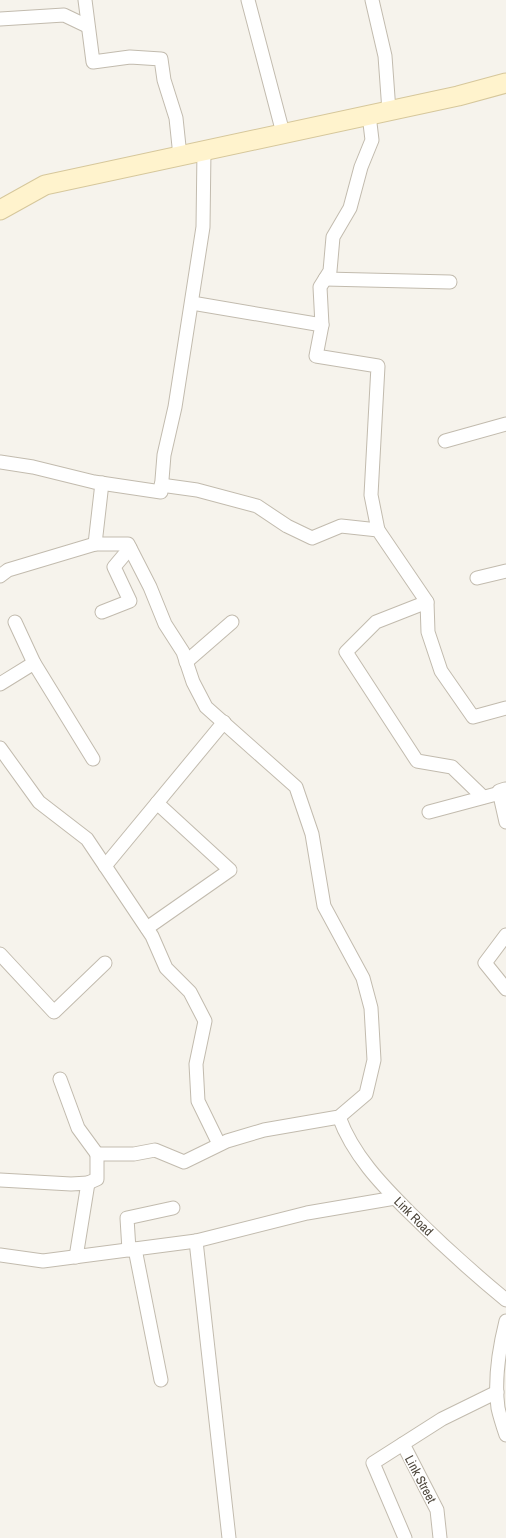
<svg xmlns="http://www.w3.org/2000/svg" width="506" height="1538" font-family="'Archivo Narrow',sans-serif">
<style>
.lines{fill:none;stroke-linecap:round;stroke-linejoin:round}
.street-casing{stroke:#c2bbae;stroke-width:15}
.secondary-casing{stroke:#d6c79b;stroke-width:21}
.street{stroke:#fff;stroke-width:13}
.secondary{stroke:#fff3cd;stroke-width:19}
.labels{text-anchor:middle;stroke-width:3;stroke-linejoin:round;paint-order:stroke}
.street-label{font-size:13px;fill:#4b4439;stroke:#fff}
</style>
<rect width="100%" height="100%" fill="#f6f3ec"/>
<g class="lines">
<g class="street-casing">
<g id="street">
<path d="M 85,0 L 93,62 L 130,57 L 161,59 L 164,80 L 176,118 L 180,156"/>
<path d="M 248,0 L 283,133"/>
<path d="M 372,0 L 385,56 L 389,111"/>
<path d="M 0,19 L 64,15 L 87,26"/>
<path d="M 325,279 L 450,282"/>
<path d="M 192,303 L 322,325 L 316,356 L 378,366 L 371,495 L 378,530"/>
<path d="M 322,325 L 320,287 L 330,271 L 333,237 L 350,208 L 361,167 L 372,140 L 369,115"/>
<path d="M 445,441 L 506,424"/>
<path d="M 0,462 L 33,467 L 94,482 L 161,492 L 164,455 L 175,407 L 203,227 L 204,150"/>
<path d="M 161,485 L 197,490 L 257,506 L 287,526 L 312,538 L 341,526 L 378,530 L 427,602 L 428,632 L 441,671 L 473,717 L 506,708"/>
<path d="M 0,576 L 8,570 L 95,544"/>
<path d="M 477,578 L 506,571"/>
<path d="M 427,602 L 376,622 L 346,652 L 417,761 L 452,767 L 483,797"/>
<path d="M 102,612 L 130,601 L 114,567 L 130,548"/>
<path d="M 15,622 L 34,663 L 93,759"/>
<path d="M 186,662 L 232,622"/>
<path d="M 0,684 L 34,663"/>
<path d="M 0,748 L 39,802 L 87,839 L 152,936 L 166,968 L 190,992 L 205,1021 L 196,1064 L 198,1101 L 219,1144"/>
<path d="M 505,789 L 499,791 L 506,822"/>
<path d="M 429,812 L 500,793"/>
<path d="M 105,866 L 224,722"/>
<path d="M 147,928 L 230,870 L 157,803"/>
<path d="M 506,935 L 485,963 L 506,989"/>
<path d="M 0,954 L 54,1012 L 105,963"/>
<path d="M 60,1079 L 78,1128 L 97,1154"/>
<path d="M 339,1117 C 353,1155 381,1184 409,1212 C 440,1243 472,1272 506,1300"/>
<path d="M 0,1180 L 71,1184 L 88,1183 L 76,1257"/>
<path d="M 88,1183 L 97,1179 L 97,1154 L 134,1154 L 155,1150 L 184,1162 L 227,1141 L 264,1130 L 339,1117 L 366,1094 L 374,1060 L 371,1008 L 363,978 L 324,906 L 312,834 L 296,787 L 206,707 L 193,682 L 183,652 L 165,624 L 150,587 L 128,544 L 95,544 L 102,483"/>
<path d="M 196,1241 L 229,1538"/>
<path d="M 135,1249 L 161,1380"/>
<path d="M 129,1250 L 127,1218 L 173,1208"/>
<path d="M 0,1255 L 43,1261 L 196,1241 L 307,1213 L 395,1198"/>
<path d="M 506,1321 C 499,1349 494,1379 498,1408 C 500,1417 503,1426 506,1435"/>
<path d="M 403,1444 L 437,1510 L 440,1538"/>
<path d="M 405,1538 L 373,1463 L 442,1419 L 497,1392"/>
</g>
</g>
<g class="secondary-casing">
<path id="secondary" d="M 0,210 L 45,185 L 458,96 L 506,83"/>
</g>
<use href="#street" class="street"/>
<use href="#secondary" class="secondary"/>
</g>
<g class="labels">
<g class="street-label">
<text transform="translate(414 1216) rotate(45)" y="5">Link Road</text>
<text transform="translate(421 1479) rotate(62)" y="5">Link Street</text>
</g>
</g>
</svg>
